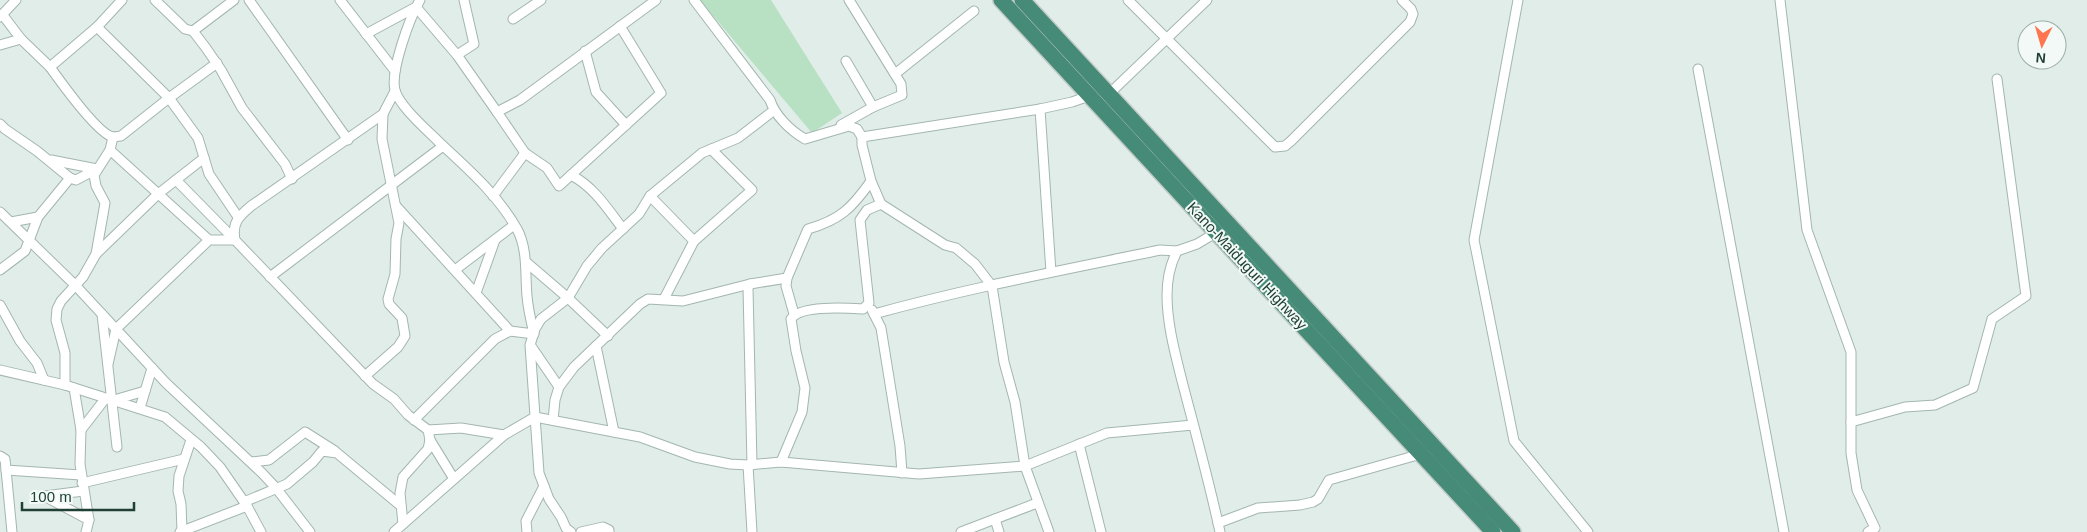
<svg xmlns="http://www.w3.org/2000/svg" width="2087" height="532" font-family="Arial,sans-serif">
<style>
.green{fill:#b8e0c2}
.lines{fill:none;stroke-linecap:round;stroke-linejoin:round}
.minor-casing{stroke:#a3b6af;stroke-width:11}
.trunk-casing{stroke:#c1cac7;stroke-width:18}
.minor{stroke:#fff;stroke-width:9}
.trunk{stroke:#468a78;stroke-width:15}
.labels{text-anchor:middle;stroke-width:4;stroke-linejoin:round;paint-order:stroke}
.street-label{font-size:15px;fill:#204036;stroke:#f2f9f6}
</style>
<rect width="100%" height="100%" fill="#e1ede8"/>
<path class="green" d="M 700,0 L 771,0 L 842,113 L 812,133 Z"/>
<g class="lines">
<g class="minor-casing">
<g id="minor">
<path d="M 122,0 L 97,27 L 169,98 L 198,138 L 209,174 L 238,217"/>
<path d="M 155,0 L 185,29 L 193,31 L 206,48 L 221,70 L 242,108 L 285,164 L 292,179"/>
<path d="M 249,0 L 348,140"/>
<path d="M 340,0 L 395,71"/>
<path d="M 464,0 L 474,44 L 457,55 L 497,112"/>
<path d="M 694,0 L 770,100 C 775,116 791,131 805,139 L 849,126 L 857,129 L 862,137"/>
<path d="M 849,0 L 901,84 L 902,95 L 873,107"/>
<path d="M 1128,0 L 1275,147 L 1285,146 L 1291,141 L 1410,22 L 1413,14 L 1411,9 L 1402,0"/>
<path d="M 1518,0 L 1474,240 L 1514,441 L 1588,532"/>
<path d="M 1780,0 L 1807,230 L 1851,352 L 1851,453 L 1857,490 L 1875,528 L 1868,532"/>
<path d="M 2,14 L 21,39 L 50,67 L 97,27"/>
<path d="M 0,17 L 16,0"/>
<path d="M 513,19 L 541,0"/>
<path d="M 193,31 L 234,0"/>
<path d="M 366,34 L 416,7 L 457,55"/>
<path d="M 0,45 L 21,39"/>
<path d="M 585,51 L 596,92 L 626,125"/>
<path d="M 50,67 C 60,81 98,134 113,137 C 116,137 119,136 121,136 L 169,98 L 217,63"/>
<path d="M 1698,69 L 1784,532"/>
<path d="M 895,74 L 974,11"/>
<path d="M 395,91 L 383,114 L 251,206 C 238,217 232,223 235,240 L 373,384 L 394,399 L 408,415 L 428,430 L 430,440 L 428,449 L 403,477 L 400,493 L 403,524"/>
<path d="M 1109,94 L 1207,0"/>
<path d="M 1040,109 L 1051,272"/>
<path d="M 0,124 L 5,129 L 37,151 L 70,178 L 76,180 L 97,169"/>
<path d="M 841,125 L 873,107 L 846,61"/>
<path d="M 110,150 L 209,240"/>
<path d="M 51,160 L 97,169"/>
<path d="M 571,175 L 661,93 L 620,26"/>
<path d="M 176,180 L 235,240"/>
<path d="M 493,196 L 525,153"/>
<path d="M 650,196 L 694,241 L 664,299"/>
<path d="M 396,206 L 510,331"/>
<path d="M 0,212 L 75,285 L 166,383 L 262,473 L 276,488 L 310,532"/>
<path d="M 11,222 L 38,217"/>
<path d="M 623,229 C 607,208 594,187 571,175 L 559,186 L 547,168 L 525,153 L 497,112 L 520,100 L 656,0"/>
<path d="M 694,241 L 752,190 L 711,149"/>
<path d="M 1177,251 C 1170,265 1167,279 1167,295 C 1167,324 1175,353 1182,381 C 1195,431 1209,481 1220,532"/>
<path d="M 96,254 L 158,194 L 204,158"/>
<path d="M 526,262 L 568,298 L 608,336"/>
<path d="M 0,270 L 25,251 L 38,217 L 70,178"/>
<path d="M 455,270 L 514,225"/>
<path d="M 270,277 L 443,146"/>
<path d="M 476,293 L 495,240"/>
<path d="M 0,305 L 20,341 L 37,363 L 44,380"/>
<path d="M 872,310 L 881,328 L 900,446 L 902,473"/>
<path d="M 102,314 L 117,447"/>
<path d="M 794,314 L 786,286 L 787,278 L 808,229 C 840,220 852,208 871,181"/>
<path d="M 874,314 C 968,288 1064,270 1160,250 L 1177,251 L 1197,244 L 1217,232"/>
<path d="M 531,346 L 559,387"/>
<path d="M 596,346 L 614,432"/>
<path d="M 108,364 L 116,329 L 209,240 L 235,240"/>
<path d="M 0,370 L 65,385 L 165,417 L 201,447 L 220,467 L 247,506 L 261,532"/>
<path d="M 365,376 L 398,347 L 405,336 L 402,318 L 389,304 L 388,299 L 395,274 L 396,239 L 399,223 L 382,139 L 383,114"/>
<path d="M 65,385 L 65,353 L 56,320 L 57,309 L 61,301 L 83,277 L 96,254 L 105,203 L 96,186 L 94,175 L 110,150 L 113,137"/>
<path d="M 74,388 L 81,430 L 80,464 L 89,520 L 86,532"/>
<path d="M 114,400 L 145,391"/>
<path d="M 140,408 L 152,368"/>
<path d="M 414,420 L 495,339 L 510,331 L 534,334 C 531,321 528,309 527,296 C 525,275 528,249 517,229 C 498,195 467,168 439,142 C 427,130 399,106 395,90 C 390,71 410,17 420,0"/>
<path d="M 553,420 L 555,400 L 559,387 L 574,367 L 640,304 L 648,299 L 683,301 L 750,284"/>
<path d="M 1851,422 L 1905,407 L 1935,405 L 1973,388 L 1992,319 L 2026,296 L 1997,79"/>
<path d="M 81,430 L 105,399"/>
<path d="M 428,430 L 461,428 L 504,435"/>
<path d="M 430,440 L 454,479"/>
<path d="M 1079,444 L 1101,532"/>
<path d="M 0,456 L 5,459 L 12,532"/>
<path d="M 251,462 L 269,460 L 305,432 L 335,451"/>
<path d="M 781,462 L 802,412 L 805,388 L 796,351 L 791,319 C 800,305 847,308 863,309 L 869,303 L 860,220 L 867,210 L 881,204"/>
<path d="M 748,465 L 752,532"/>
<path d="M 752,465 L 748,288 L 750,284 L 787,278"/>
<path d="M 6,470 L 81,475"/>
<path d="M 82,483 L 184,459"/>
<path d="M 44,496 L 89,520"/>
<path d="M 45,496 L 83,491"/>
<path d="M 244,502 L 287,484 L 313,462 L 322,451 L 337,453 L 401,506"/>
<path d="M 995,519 L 999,532"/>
<path d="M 1218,523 L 1258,508 L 1300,505 L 1313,502 L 1318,499 L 1329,480 L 1421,454"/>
<path d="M 182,531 L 181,504 L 178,491 L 179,476 L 191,440"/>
<path d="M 180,532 L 247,506"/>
<path d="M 394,532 L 504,435 L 535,417 L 640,437 L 695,457 L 730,464 L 748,465 L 781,462 L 919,474 L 1025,466 L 1107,433 L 1193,425"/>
<path d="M 527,532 L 526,521 L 544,486"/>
<path d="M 571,532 L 566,528 L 561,517 L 549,499 L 539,473 L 530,345 L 535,329 L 541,319 L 568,298 L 587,266 L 602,248 L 639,214 L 650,196 L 702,153 L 738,138 L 773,111"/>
<path d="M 581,532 L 603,527 L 609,530 L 609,532"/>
<path d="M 961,532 L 1037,503"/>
<path d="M 1049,532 L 1025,466 L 1015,402 L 1004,362 L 992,286 L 975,264 L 956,248 L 945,245 L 881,204 L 871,181 L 862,145 L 862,137 L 1040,109 L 1072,102 L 1089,96"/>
</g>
</g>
<g class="trunk-casing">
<g id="trunk">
<path d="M 1001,0 L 1493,532"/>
<path d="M 1022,0 L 1513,532"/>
</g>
</g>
<use href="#minor" class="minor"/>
<use href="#trunk" class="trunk"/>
</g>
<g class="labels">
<g class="street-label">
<text transform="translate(1247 266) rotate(47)" y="5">Kano-Maiduguri Highway</text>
</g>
</g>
<g transform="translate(2042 45) rotate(185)"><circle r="24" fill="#f2f9f6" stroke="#9eafa9"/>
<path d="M0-4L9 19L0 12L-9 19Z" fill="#fe754f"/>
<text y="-8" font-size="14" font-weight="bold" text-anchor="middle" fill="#204036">N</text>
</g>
<path d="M22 502v8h112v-8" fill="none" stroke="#204036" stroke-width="2.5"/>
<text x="30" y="502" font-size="15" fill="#204036" stroke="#f2f9f6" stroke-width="4" paint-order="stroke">100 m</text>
</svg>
